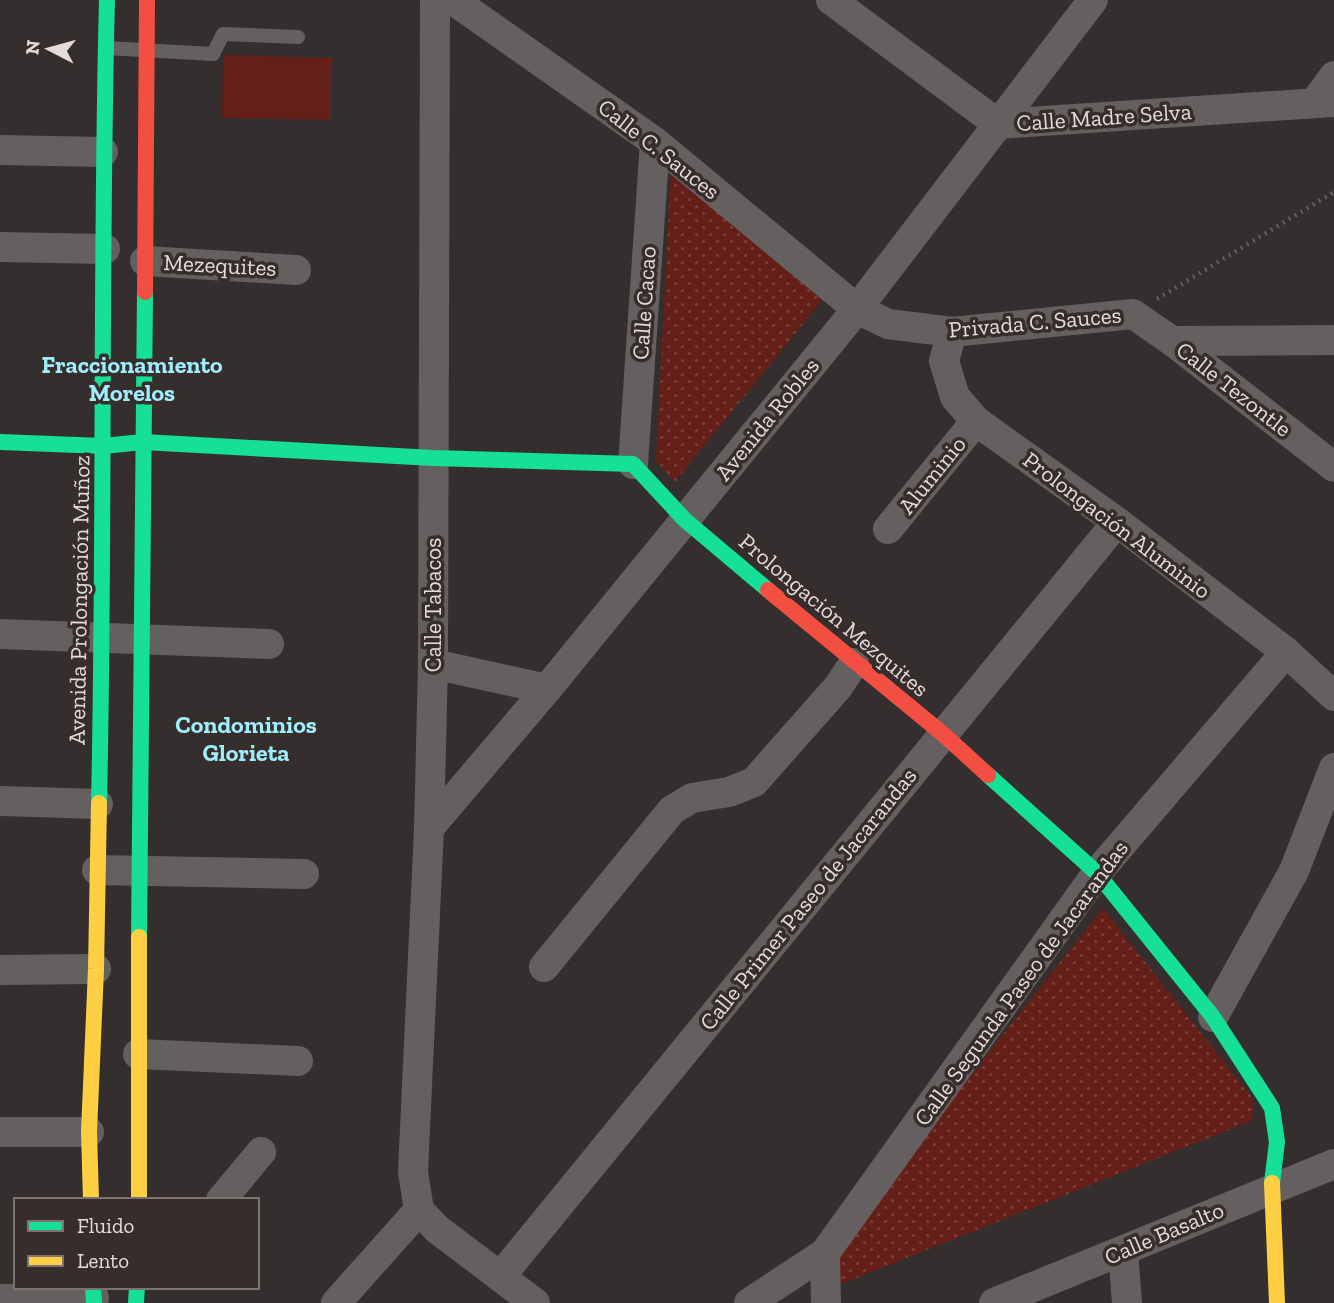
<svg xmlns="http://www.w3.org/2000/svg" width="1334" height="1303" font-family="'Zilla Slab',serif">
<style>
.grass{fill:#641f18}
.park{fill:url(#park-dots)}
.lines{fill:none;stroke-linecap:round;stroke-linejoin:round}
.path{stroke:#615f5e;stroke-width:4.5;stroke-dasharray:2 5;stroke-linecap:butt}
.lane{stroke:#646060;stroke-width:14}
.street{stroke:#646060;stroke-width:30}
.fast{stroke:#16e098;stroke-width:16}
.slow{stroke:#ffcf43;stroke-width:16}
.jam{stroke:#f24e42;stroke-width:16}
.labels{text-anchor:middle;stroke-width:7;stroke-linejoin:round;paint-order:stroke}
.street-label{font-size:23px;fill:#e3dcdb;stroke:#372d2b}
.neighbourhood-label{font-size:24px;font-weight:bold;fill:#9eeefd;stroke:#372d2b}
</style>
<defs>
<pattern id="park-dots" width="8" height="8" patternUnits="userSpaceOnUse" patternTransform="scale(1.75)"><rect width="8" height="8" fill="#641f18"/><path d="M2 2h.1M6 6h.1" fill="none" stroke="#7a3f39" stroke-width="1.8" stroke-linecap="round"/></pattern>
</defs>
<rect width="100%" height="100%" fill="#342f2e"/>
<path class="grass" d="M 223,55 L 331,58 L 330,120 L 222,118 Z"/>
<g class="park">
<path d="M 671,171 L 828,293 L 675,482 L 656,461 Z"/>
<path d="M 1103,908 L 1254,1100 L 1252,1121 L 841,1284 L 833,1250 Z"/>
</g>
<g class="lines">
<path class="path" d="M 1157,299 L 1334,192"/>
<path class="lane" d="M 107,48 L 213,54 L 223,34 L 298,37"/>
<g class="street">
<path d="M 453,0 L 655,142 L 857,309 L 888,324 L 952,332 L 1133,314 L 1172,341 L 1334,467"/>
<path d="M 831,0 L 998,124 L 1334,102"/>
<path d="M 1315,102 L 1334,76"/>
<path d="M 0,150 L 103,152"/>
<path d="M 0,247 L 105,249"/>
<path d="M 145,261 L 296,270"/>
<path d="M 952,332 L 944,361 L 955,397 L 976,421 L 1117,522 L 1286,652 L 1334,696"/>
<path d="M 1172,341 L 1334,340"/>
<path d="M 633,464 L 655,142"/>
<path d="M 888,529 L 976,421"/>
<path d="M 0,634 L 269,644"/>
<path d="M 433,664 L 547,689"/>
<path d="M 0,801 L 98,804"/>
<path d="M 429,828 L 547,689 L 857,309 L 1093,0"/>
<path d="M 97,870 L 304,874"/>
<path d="M 544,967 L 672,810 L 692,798 L 729,792 L 754,782 L 838,687 L 854,663"/>
<path d="M 0,970 L 96,969"/>
<path d="M 1213,1017 L 1294,871 L 1334,768"/>
<path d="M 138,1054 L 298,1061"/>
<path d="M 0,1132 L 89,1132"/>
<path d="M 221,1200 L 261,1152"/>
<path d="M 419,1210 L 413,1172 L 429,828 L 433,664 L 435,0"/>
<path d="M 419,1210 L 437,1229 L 535,1303"/>
<path d="M 1123,1251 L 1127,1303"/>
<path d="M 825,1253 L 826,1303"/>
<path d="M 500,1277 L 1117,522"/>
<path d="M 0,1299 L 94,1298"/>
<path d="M 336,1303 L 419,1210"/>
<path d="M 749,1303 L 825,1253 L 1097,873 L 1286,652"/>
<path d="M 994,1303 L 1334,1164"/>
</g>
<g class="fast">
<path d="M 0,442 L 103,446 L 143,442 L 433,458 L 633,464 L 685,520 L 768,590"/>
<path d="M 988,775 L 1097,873 L 1213,1017 L 1272,1108 L 1277,1142 L 1272,1183"/>
<path d="M 99,803 C 105,536 100,268 107,0"/>
<path d="M 139,937 L 145,292"/>
<path d="M 93,1287 L 94,1303"/>
<path d="M 136,1303 L 137,1287"/>
</g>
<g class="slow">
<path d="M 1272,1183 L 1277,1303"/>
<path d="M 91,1200 L 89,1132 L 96,969 L 99,803"/>
<path d="M 139,1200 L 139,937"/>
</g>
<g class="jam">
<path d="M 145,292 L 147,0"/>
<path d="M 768,590 L 943,734 L 988,775"/>
</g>
</g>
<g class="labels">
<g class="street-label">
<text transform="translate(1104 117) rotate(-4)" y="8">Calle Madre Selva</text>
<text transform="translate(659 149) rotate(38)" y="8">Calle C. Sauces</text>
<text transform="translate(220 265) rotate(3)" y="8">Mezequites</text>
<text transform="translate(644 303) rotate(-86)" y="8">Calle Cacao</text>
<text transform="translate(1035 322) rotate(-5)" y="8">Privada C. Sauces</text>
<text transform="translate(1234 389) rotate(38)" y="8">Calle Tezontle</text>
<text transform="translate(767 419) rotate(-51)" y="8">Avenida Robles</text>
<text transform="translate(932 475) rotate(-51)" y="8">Aluminio</text>
<text transform="translate(1117 525) rotate(37)" y="8">Prolongación Aluminio</text>
<text transform="translate(79 600) rotate(-89)" y="8">Avenida Prolongación Muñoz</text>
<text transform="translate(433 605) rotate(-90)" y="8">Calle Tabacos</text>
<text transform="translate(834 615) rotate(40)" y="8">Prolongación Mezquites</text>
<text transform="translate(808 899) rotate(-51)" y="8">Calle Primer Paseo de Jacarandas</text>
<text transform="translate(1021 983) rotate(-54)" y="8">Calle Segunda Paseo de Jacarandas</text>
<text transform="translate(1164 1233) rotate(-23)" y="8">Calle Basalto</text>
</g>
<g class="neighbourhood-label">
<text x="132" y="373">Fraccionamiento<tspan x="132" dy="28">Morelos</tspan></text>
<text x="246" y="733">Condominios<tspan x="246" dy="28">Glorieta</tspan></text>
</g>
</g>
<rect x="14" y="1198" width="245" height="91" fill="#372d2b" stroke="#7c7371" stroke-width="2"/>
<rect x="28" y="1221" width="35" height="10" fill="#16e098" stroke="#7c7371" stroke-width="2"/>
<text x="77" y="1233" font-size="21" fill="#e3dcdb">Fluido</text>
<rect x="28" y="1256" width="35" height="10" fill="#ffcf43" stroke="#7c7371" stroke-width="2"/>
<text x="77" y="1268" font-size="21" fill="#e3dcdb">Lento</text>
<g transform="translate(49 49) rotate(276)" stroke="#372d2b" stroke-width="5" paint-order="stroke">
<path d="M0-5L12 26L0 18L-12 26Z" fill="#e3dcdb"/>
<text y="-10" font-size="19" font-weight="bold" text-anchor="middle" fill="#e3dcdb">N</text>
</g>
</svg>
